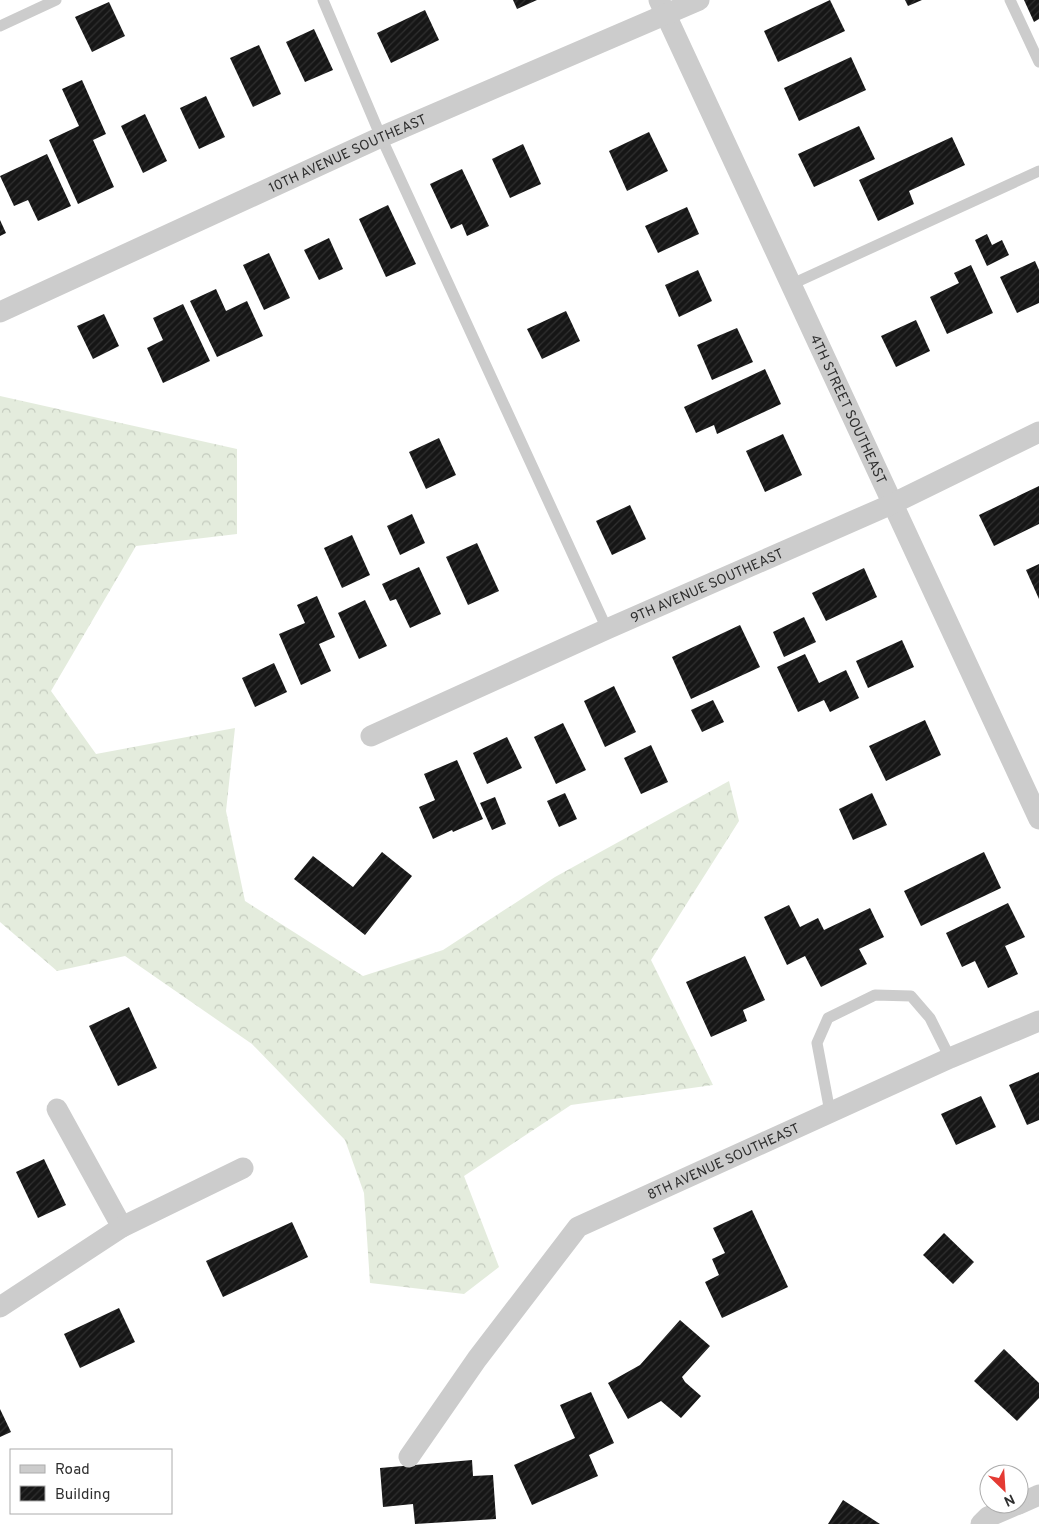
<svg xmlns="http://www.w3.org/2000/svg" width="1039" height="1524" font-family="Overpass,sans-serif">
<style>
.forest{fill:url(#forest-crowns)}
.building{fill:url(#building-hatch)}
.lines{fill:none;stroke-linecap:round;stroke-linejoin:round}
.lane{stroke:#ccc;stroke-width:11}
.street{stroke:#ccc;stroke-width:21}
.labels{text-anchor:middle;stroke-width:5;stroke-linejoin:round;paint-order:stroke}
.street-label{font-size:14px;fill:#2f2f2f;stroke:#fff}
</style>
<defs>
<pattern id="forest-crowns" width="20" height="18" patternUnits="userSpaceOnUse" patternTransform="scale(1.25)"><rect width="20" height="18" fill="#e4ecdd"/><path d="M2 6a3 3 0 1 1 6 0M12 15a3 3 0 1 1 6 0" fill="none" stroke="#c4cbbe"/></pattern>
<pattern id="building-hatch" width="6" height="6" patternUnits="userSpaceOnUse" patternTransform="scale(1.25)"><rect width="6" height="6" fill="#161616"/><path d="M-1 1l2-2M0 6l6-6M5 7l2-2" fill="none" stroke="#303030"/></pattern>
</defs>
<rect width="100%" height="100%" fill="#fff"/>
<path class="forest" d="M 0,396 L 237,449 L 237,534 L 136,546 L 51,691 L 96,754 L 235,728 L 226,811 L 245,901 L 363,976 L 443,950 L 555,877 L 729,781 L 739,821 L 651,960 L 713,1085 L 571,1105 L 464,1176 L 499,1267 L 464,1294 L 370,1283 L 364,1193 L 345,1140 L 252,1044 L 125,956 L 57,971 L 0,922 Z"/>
<g class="building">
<path d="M 513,0 L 537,0 L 517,9 Z"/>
<path d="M 830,0 L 845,31 L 778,62 L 764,31 Z"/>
<path d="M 905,0 L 922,0 L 908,6 Z"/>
<path d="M 1024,0 L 1039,0 L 1039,19 L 1034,22 Z"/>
<path d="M 109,2 L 125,36 L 92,52 L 75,17 Z"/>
<path d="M 425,10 L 439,40 L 391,63 L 377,33 Z"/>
<path d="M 314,29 L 333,70 L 305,82 L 286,42 Z"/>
<path d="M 259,45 L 281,94 L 253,107 L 230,58 Z"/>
<path d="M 851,57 L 866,90 L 799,121 L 784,88 Z"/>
<path d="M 82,80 L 106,134 L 93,140 L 114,187 L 78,204 L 49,140 L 79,126 L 62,89 Z"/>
<path d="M 206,96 L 225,137 L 199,149 L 180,108 Z"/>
<path d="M 145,114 L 167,161 L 143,173 L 121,126 Z"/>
<path d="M 859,126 L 875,159 L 814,187 L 798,154 Z"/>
<path d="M 649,132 L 668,171 L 627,191 L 609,151 Z"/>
<path d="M 952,137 L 965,165 L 909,191 L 914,204 L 878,221 L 859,180 Z"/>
<path d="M 523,144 L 541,184 L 510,198 L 492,159 Z"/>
<path d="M 47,154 L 71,206 L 38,221 L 28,200 L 14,206 L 0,176 Z"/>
<path d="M 462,169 L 489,226 L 467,236 L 462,224 L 451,229 L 430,184 Z"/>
<path d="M 388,205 L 416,264 L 386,277 L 359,219 Z"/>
<path d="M 687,207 L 699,234 L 658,253 L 645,226 Z"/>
<path d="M 0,220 L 6,233 L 0,236 Z"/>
<path d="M 987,234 L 992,245 L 1002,240 L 1009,255 L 987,266 L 975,240 Z"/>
<path d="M 329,238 L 343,269 L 319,280 L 304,250 Z"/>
<path d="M 269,253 L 290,298 L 264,310 L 243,265 Z"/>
<path d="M 1035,261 L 1039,270 L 1039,303 L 1017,313 L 1000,277 Z"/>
<path d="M 971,265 L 993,313 L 947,334 L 930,297 L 959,283 L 954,273 Z"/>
<path d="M 698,270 L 712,301 L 679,317 L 665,285 Z"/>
<path d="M 216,289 L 226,311 L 247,301 L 263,336 L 217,357 L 190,301 Z"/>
<path d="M 183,304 L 210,361 L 163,383 L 147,348 L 163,340 L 153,318 Z"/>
<path d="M 566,311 L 580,341 L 542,359 L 527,329 Z"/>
<path d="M 104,314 L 119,346 L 93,359 L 77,326 Z"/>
<path d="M 916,320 L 930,351 L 896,367 L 881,336 Z"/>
<path d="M 737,328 L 753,362 L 712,380 L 697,345 Z"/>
<path d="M 765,369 L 781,404 L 717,434 L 714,425 L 696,433 L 684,407 Z"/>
<path d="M 783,434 L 802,475 L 765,492 L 746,451 Z"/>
<path d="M 439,438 L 456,475 L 426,489 L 409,452 Z"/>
<path d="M 1039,486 L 1039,524 L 994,546 L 979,515 Z"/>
<path d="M 630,505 L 646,539 L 612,555 L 596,521 Z"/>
<path d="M 412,514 L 425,543 L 400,555 L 387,526 Z"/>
<path d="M 352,535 L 370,575 L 342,588 L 324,548 Z"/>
<path d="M 477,543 L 499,591 L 468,605 L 446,557 Z"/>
<path d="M 1039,564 L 1039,599 L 1026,570 Z"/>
<path d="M 419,567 L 441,614 L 410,628 L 396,599 L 390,601 L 382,584 Z"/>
<path d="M 864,568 L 877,597 L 826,621 L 812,593 Z"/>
<path d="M 317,596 L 335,637 L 319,644 L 331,671 L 301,685 L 279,634 L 305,623 L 297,605 Z"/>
<path d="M 365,600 L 387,646 L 359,659 L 338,613 Z"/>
<path d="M 804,617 L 816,642 L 784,657 L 773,632 Z"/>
<path d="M 740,625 L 760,667 L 691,699 L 672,657 Z"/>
<path d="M 902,640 L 914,667 L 868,688 L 856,661 Z"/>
<path d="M 805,654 L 819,683 L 846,670 L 859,698 L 830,712 L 824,700 L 798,712 L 777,667 Z"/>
<path d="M 274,663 L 287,692 L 255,707 L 242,678 Z"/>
<path d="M 614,686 L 636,732 L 605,747 L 584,701 Z"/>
<path d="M 713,700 L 724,722 L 702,732 L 691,710 Z"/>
<path d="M 925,720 L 941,755 L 886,781 L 869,746 Z"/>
<path d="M 563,723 L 586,770 L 556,784 L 534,737 Z"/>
<path d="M 507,737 L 522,768 L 487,784 L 473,753 Z"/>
<path d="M 651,745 L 668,782 L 641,794 L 624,758 Z"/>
<path d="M 457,760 L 483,819 L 453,832 L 452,830 L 433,839 L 419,807 L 435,800 L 424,774 Z"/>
<path d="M 565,793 L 577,819 L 559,827 L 547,801 Z"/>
<path d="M 872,793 L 887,825 L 853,840 L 839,809 Z"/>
<path d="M 495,797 L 506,824 L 492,830 L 480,803 Z"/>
<path d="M 382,852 L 412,876 L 365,935 L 294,879 L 313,856 L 353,887 Z"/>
<path d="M 984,852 L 1001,888 L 921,926 L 904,891 Z"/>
<path d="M 1008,903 L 1025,937 L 1005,946 L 1018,974 L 988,988 L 975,961 L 962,967 L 946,933 Z"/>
<path d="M 789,905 L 800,927 L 818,918 L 824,930 L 870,908 L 884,937 L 859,949 L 867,964 L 821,987 L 805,956 L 787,965 L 764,917 Z"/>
<path d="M 745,956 L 765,1000 L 743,1010 L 747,1021 L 711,1037 L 686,982 Z"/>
<path d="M 129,1007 L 157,1068 L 118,1086 L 89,1026 Z"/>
<path d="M 1039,1072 L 1039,1120 L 1027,1125 L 1009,1085 Z"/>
<path d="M 981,1096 L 996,1127 L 956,1145 L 941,1114 Z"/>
<path d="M 44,1159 L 66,1205 L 38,1218 L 16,1172 Z"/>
<path d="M 752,1210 L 788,1287 L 722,1318 L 705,1282 L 719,1275 L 712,1259 L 725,1253 L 713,1228 Z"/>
<path d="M 292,1222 L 308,1257 L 223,1297 L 206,1261 Z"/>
<path d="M 944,1233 L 974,1262 L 953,1284 L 923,1255 Z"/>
<path d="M 119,1308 L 135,1342 L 80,1368 L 64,1334 Z"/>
<path d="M 680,1320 L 710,1346 L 682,1377 L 685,1382 L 701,1396 L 681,1418 L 661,1401 L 628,1419 L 608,1383 L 640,1365 Z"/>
<path d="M 1004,1349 L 1039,1383 L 1039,1398 L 1017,1421 L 974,1381 Z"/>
<path d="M 591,1392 L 614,1443 L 589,1455 L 598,1476 L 532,1505 L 514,1465 L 575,1438 L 560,1405 Z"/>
<path d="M 0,1409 L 11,1432 L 0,1437 Z"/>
<path d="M 472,1460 L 473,1476 L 493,1475 L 496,1519 L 415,1524 L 413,1504 L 383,1507 L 380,1468 Z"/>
<path d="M 843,1500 L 880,1524 L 828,1524 Z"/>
</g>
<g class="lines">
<g class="lane">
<path d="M 323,0 L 381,137 L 607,629"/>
<path d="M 1010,0 L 1039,62"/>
<path d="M 0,26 L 56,0"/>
<path d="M 790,285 L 1039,171"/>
<path d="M 830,1112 L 817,1043 L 828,1018 L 875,995 L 911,996 L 930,1018 L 950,1058"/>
</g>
<g class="street">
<path id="s1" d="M 659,0 L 1039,819"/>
<path id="s2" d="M 0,312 L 381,137 L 699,0"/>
<path id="s3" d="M 371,736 L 607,629 L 892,504 L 1039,432"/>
<path d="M 57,1109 L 122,1227"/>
<path d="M 0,1307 L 122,1227 L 243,1168"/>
<path id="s4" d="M 409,1457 L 477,1359 L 578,1227 L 950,1058 L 1039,1021"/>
<path d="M 1019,1504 L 1039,1495"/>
<path d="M 981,1524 L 988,1517 L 1018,1504"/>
</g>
</g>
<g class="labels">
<g class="street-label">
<text dy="5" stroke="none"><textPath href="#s2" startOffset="382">10TH AVENUE SOUTHEAST</textPath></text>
<text dy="5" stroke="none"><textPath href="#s1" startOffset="451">4TH STREET SOUTHEAST</textPath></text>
<text dy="5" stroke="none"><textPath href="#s3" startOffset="368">9TH AVENUE SOUTHEAST</textPath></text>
<text dy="5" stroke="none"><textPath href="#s4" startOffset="445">8TH AVENUE SOUTHEAST</textPath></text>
</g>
</g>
<rect x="10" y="1449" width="162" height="65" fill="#ffffff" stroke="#acacac"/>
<rect x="20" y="1465" width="25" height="8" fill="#cccccc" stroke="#acacac"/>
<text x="55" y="1474" font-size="15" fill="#2f2f2f">Road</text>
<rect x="20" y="1486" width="25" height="15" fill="url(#building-hatch)" stroke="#acacac"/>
<text x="55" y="1499" font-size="15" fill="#2f2f2f">Building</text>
<g transform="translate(1004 1489) rotate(155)"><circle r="24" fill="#ffffff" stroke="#acacac"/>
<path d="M0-4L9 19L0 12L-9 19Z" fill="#e43a33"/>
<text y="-8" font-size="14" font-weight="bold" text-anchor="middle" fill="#2f2f2f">N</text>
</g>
</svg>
